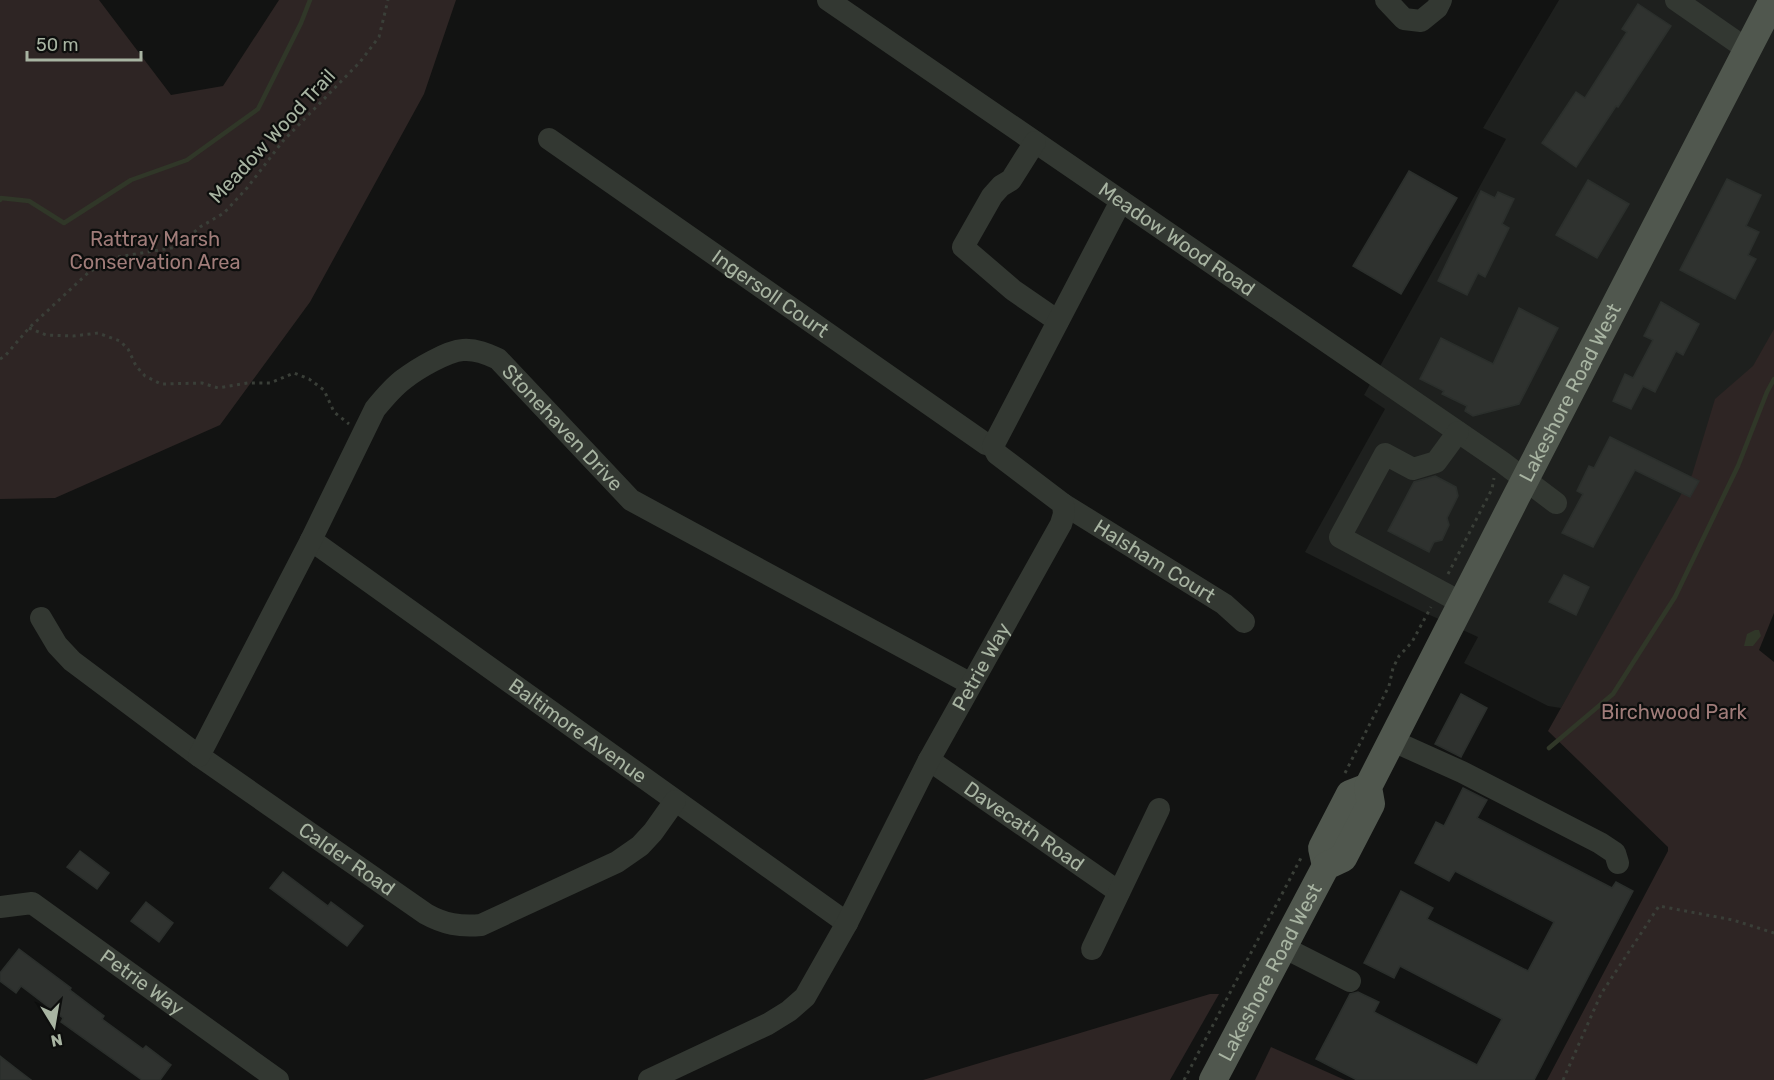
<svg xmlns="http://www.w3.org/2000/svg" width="1774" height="1080" font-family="Rubik,sans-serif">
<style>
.built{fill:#1e201e}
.green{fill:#2e2524}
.water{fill:#303728}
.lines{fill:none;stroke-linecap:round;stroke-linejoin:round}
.stream{stroke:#303728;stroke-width:4.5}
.building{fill:#2f322f;stroke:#2b2f2c;stroke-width:1.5}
.path{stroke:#3a3f38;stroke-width:3;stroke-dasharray:3 4.5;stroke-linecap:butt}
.minor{stroke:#333832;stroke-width:22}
.major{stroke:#50574e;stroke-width:28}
.labels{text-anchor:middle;stroke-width:4.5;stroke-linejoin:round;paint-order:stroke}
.street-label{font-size:20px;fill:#a8b4a2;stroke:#0d0e0d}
.park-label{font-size:20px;fill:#a07c79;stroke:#0d0e0d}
</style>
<rect width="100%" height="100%" fill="#121312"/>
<path class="built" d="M 1559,0 L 1774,0 L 1774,348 L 1687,492 L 1561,708 L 1548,706 L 1464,663 L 1478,637 L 1421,611 L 1305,552 L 1385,409 L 1364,395 L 1506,139 L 1483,128 Z"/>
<g class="green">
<path d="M 0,0 L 99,0 L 171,95 L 223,86 L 279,0 L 456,0 L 424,94 L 310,302 L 220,425 L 55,498 L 0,499 Z"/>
<path d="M 1774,329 L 1774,613 L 1759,650 L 1774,662 L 1774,1080 L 1547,1080 L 1668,851 L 1668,847 L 1548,731 L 1692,475 L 1715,399 L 1753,366 Z"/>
<path d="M 1210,994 L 1219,994 L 1170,1080 L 923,1080 Z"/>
<path d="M 1271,1047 L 1345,1080 L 1255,1080 Z"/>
</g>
<path class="water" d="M 1755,630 L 1759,630 L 1761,636 L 1753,646 L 1744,646 L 1747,634 Z"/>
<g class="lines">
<g class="stream">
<path d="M 0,200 L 1,198 L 29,201 L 64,223 L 131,180 L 187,160 L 258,109 L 301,23 L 310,0"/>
<path d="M 1549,748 L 1613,694 L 1675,597 L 1738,466 L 1767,392 L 1774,379"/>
</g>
</g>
<g class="building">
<path d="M 1638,4 L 1671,26 L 1618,107 L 1616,106 L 1576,167 L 1542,143 L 1576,92 L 1585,98 L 1627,32 L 1622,29 Z"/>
<path d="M 1409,171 L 1457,198 L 1401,294 L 1353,266 Z"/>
<path d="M 1727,179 L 1761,195 L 1746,226 L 1759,232 L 1748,255 L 1756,259 L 1735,299 L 1680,270 Z"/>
<path d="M 1588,180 L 1629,204 L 1597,258 L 1556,235 Z"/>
<path d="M 1481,191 L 1495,198 L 1498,192 L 1514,199 L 1502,224 L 1509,228 L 1485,277 L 1478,273 L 1467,295 L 1438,281 Z"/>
<path d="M 1661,302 L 1699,324 L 1683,355 L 1676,351 L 1655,392 L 1643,386 L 1631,409 L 1613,401 L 1625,374 L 1633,378 L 1653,340 L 1644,336 Z"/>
<path d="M 1519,308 L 1558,328 L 1519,404 L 1473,416 L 1465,411 L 1467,406 L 1442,394 L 1444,391 L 1420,379 L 1441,338 L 1493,364 Z"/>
<path d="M 1610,437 L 1699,481 L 1690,497 L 1635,470 L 1593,547 L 1562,533 L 1583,494 L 1577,491 L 1589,466 L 1594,468 Z"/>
<path d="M 1435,476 L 1456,487 L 1458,496 L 1447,518 L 1449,525 L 1442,540 L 1434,542 L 1429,552 L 1388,531 L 1414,482 Z"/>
<path d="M 1564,575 L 1589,587 L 1576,615 L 1549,602 Z"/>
<path d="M 1461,694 L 1487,708 L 1461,757 L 1435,744 Z"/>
<path d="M 1463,788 L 1487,800 L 1477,818 L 1612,888 L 1616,882 L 1633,891 L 1534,1080 L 1357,1080 L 1316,1059 L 1350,994 L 1358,992 L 1379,1002 L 1374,1012 L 1477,1065 L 1502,1019 L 1400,966 L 1394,978 L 1364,963 L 1401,891 L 1433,908 L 1427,919 L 1528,971 L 1554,922 L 1455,871 L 1449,881 L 1415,863 L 1436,822 L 1444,826 Z"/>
<path d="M 80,851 L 109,873 L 97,889 L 67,867 Z"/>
<path d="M 283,872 L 328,906 L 331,902 L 363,926 L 347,946 L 270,888 Z"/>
<path d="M 146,902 L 173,923 L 159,942 L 131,921 Z"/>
<path d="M 19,949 L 71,988 L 70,990 L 104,1016 L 102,1019 L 143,1049 L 146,1046 L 171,1065 L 160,1080 L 142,1080 L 61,1022 L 63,1018 L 21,986 L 16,993 L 0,981 L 0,973 Z"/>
<path d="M 0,1056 L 18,1070 L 31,1080 L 0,1080 Z"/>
</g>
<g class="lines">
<g class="path">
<path d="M 29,328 L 46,335 L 73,336 L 98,333 L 120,341 L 128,349 L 136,366 L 145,376 L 161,384 L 202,383 L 218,388 L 248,383 L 270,383 L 294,373 L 309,379 L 324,390 L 334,412 L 349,424"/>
<path d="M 0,359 L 5,356 L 29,328 L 89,272 L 118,257 L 177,247 L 200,227 L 224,213 L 247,188 L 283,141 L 360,62 L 379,37 L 388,0"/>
<path d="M 1448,574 L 1492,489 L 1494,478"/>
<path d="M 1345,773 L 1389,686 L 1393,668 L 1399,656 L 1412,642 L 1431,607"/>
<path d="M 1184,1080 L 1302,856"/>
<path d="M 1563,1080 L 1601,994 L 1659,906 L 1733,920 L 1774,933"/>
</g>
<g class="minor">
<path id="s1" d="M 828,0 L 1502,462 L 1556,503"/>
<path d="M 1386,0 L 1404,19 L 1421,21 L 1437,8 L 1441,0"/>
<path d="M 1676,0 L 1748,50"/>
<path id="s2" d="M 549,139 L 986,444 L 993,446"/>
<path d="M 1035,142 L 1011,180 L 1001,186 L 992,196 L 963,247 L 1013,290 L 1058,321"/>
<path d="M 1458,432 L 1436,462 L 1413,469 L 1385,454 L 1340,537 L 1462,603"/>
<path id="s3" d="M 1063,504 L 1224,604 L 1244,622"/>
<path id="s4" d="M 311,540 L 847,923"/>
<path id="s5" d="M 41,618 L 57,645 L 72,661 L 199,756 L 426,914 C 444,924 460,927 481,925 L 617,862 L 640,846 L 653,832 L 675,801"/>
<path d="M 1393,741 L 1462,772 L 1600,843 L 1615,853 L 1618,863"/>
<path id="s6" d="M 199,756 L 311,540 L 375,409 C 384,398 393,387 404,379 C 417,369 447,351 463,350 C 476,349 487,354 498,359 L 631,500 L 971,684"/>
<path id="s7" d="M 929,760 L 1119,892"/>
<path id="s8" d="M 0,907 L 32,903 L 278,1080"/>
<path d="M 1283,947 L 1350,981"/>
<path d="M 1092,949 L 1159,809"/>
<path id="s9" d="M 649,1080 L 768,1024 L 789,1011 L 805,997 L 847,923 L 929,760 L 1061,524 L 1064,514 L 1063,504 L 997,454 L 993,446 L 1121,201"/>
</g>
<g class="major">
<path d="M 1326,866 L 1322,848 L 1350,794 L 1368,787"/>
<path id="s10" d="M 1213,1080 L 1326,866 L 1343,858 L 1371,804 L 1368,787 L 1516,497 L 1773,0"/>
</g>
</g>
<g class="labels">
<g class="street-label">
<text transform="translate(272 136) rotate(-47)" y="7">Meadow Wood Trail</text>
<text dy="7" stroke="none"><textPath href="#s1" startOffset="423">Meadow Wood Road</textPath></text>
<text dy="7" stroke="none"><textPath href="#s2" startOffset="270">Ingersoll Court</textPath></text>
<text dy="7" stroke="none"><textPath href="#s10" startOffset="782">Lakeshore Road West</textPath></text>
<text dy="7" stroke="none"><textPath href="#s6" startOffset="628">Stonehaven Drive</textPath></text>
<text dy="7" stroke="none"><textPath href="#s3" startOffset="108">Halsham Court</textPath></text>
<text dy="7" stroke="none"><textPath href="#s9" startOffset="552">Petrie Way</textPath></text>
<text dy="7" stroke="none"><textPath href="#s4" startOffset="328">Baltimore Avenue</textPath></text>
<text dy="7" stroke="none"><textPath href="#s7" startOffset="116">Davecath Road</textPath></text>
<text dy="7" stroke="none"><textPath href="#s5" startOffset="392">Calder Road</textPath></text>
<text dy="7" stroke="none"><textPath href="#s10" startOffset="122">Lakeshore Road West</textPath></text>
<text dy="7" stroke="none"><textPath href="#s8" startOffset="168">Petrie Way</textPath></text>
</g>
<g class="park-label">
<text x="155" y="246">Rattray Marsh<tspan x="155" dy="23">Conservation Area</tspan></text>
<text x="1674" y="719">Birchwood Park</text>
</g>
</g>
<g transform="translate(54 1026) rotate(169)" stroke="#0d0e0d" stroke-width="4.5" paint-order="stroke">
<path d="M0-4.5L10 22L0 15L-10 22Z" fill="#a8b4a2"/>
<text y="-9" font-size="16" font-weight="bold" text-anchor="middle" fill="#a8b4a2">N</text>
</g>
<path d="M27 51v9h114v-9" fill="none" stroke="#a8b4a2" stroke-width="3"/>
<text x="36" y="51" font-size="18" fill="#a8b4a2" stroke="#0d0e0d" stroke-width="4.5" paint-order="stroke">50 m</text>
</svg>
